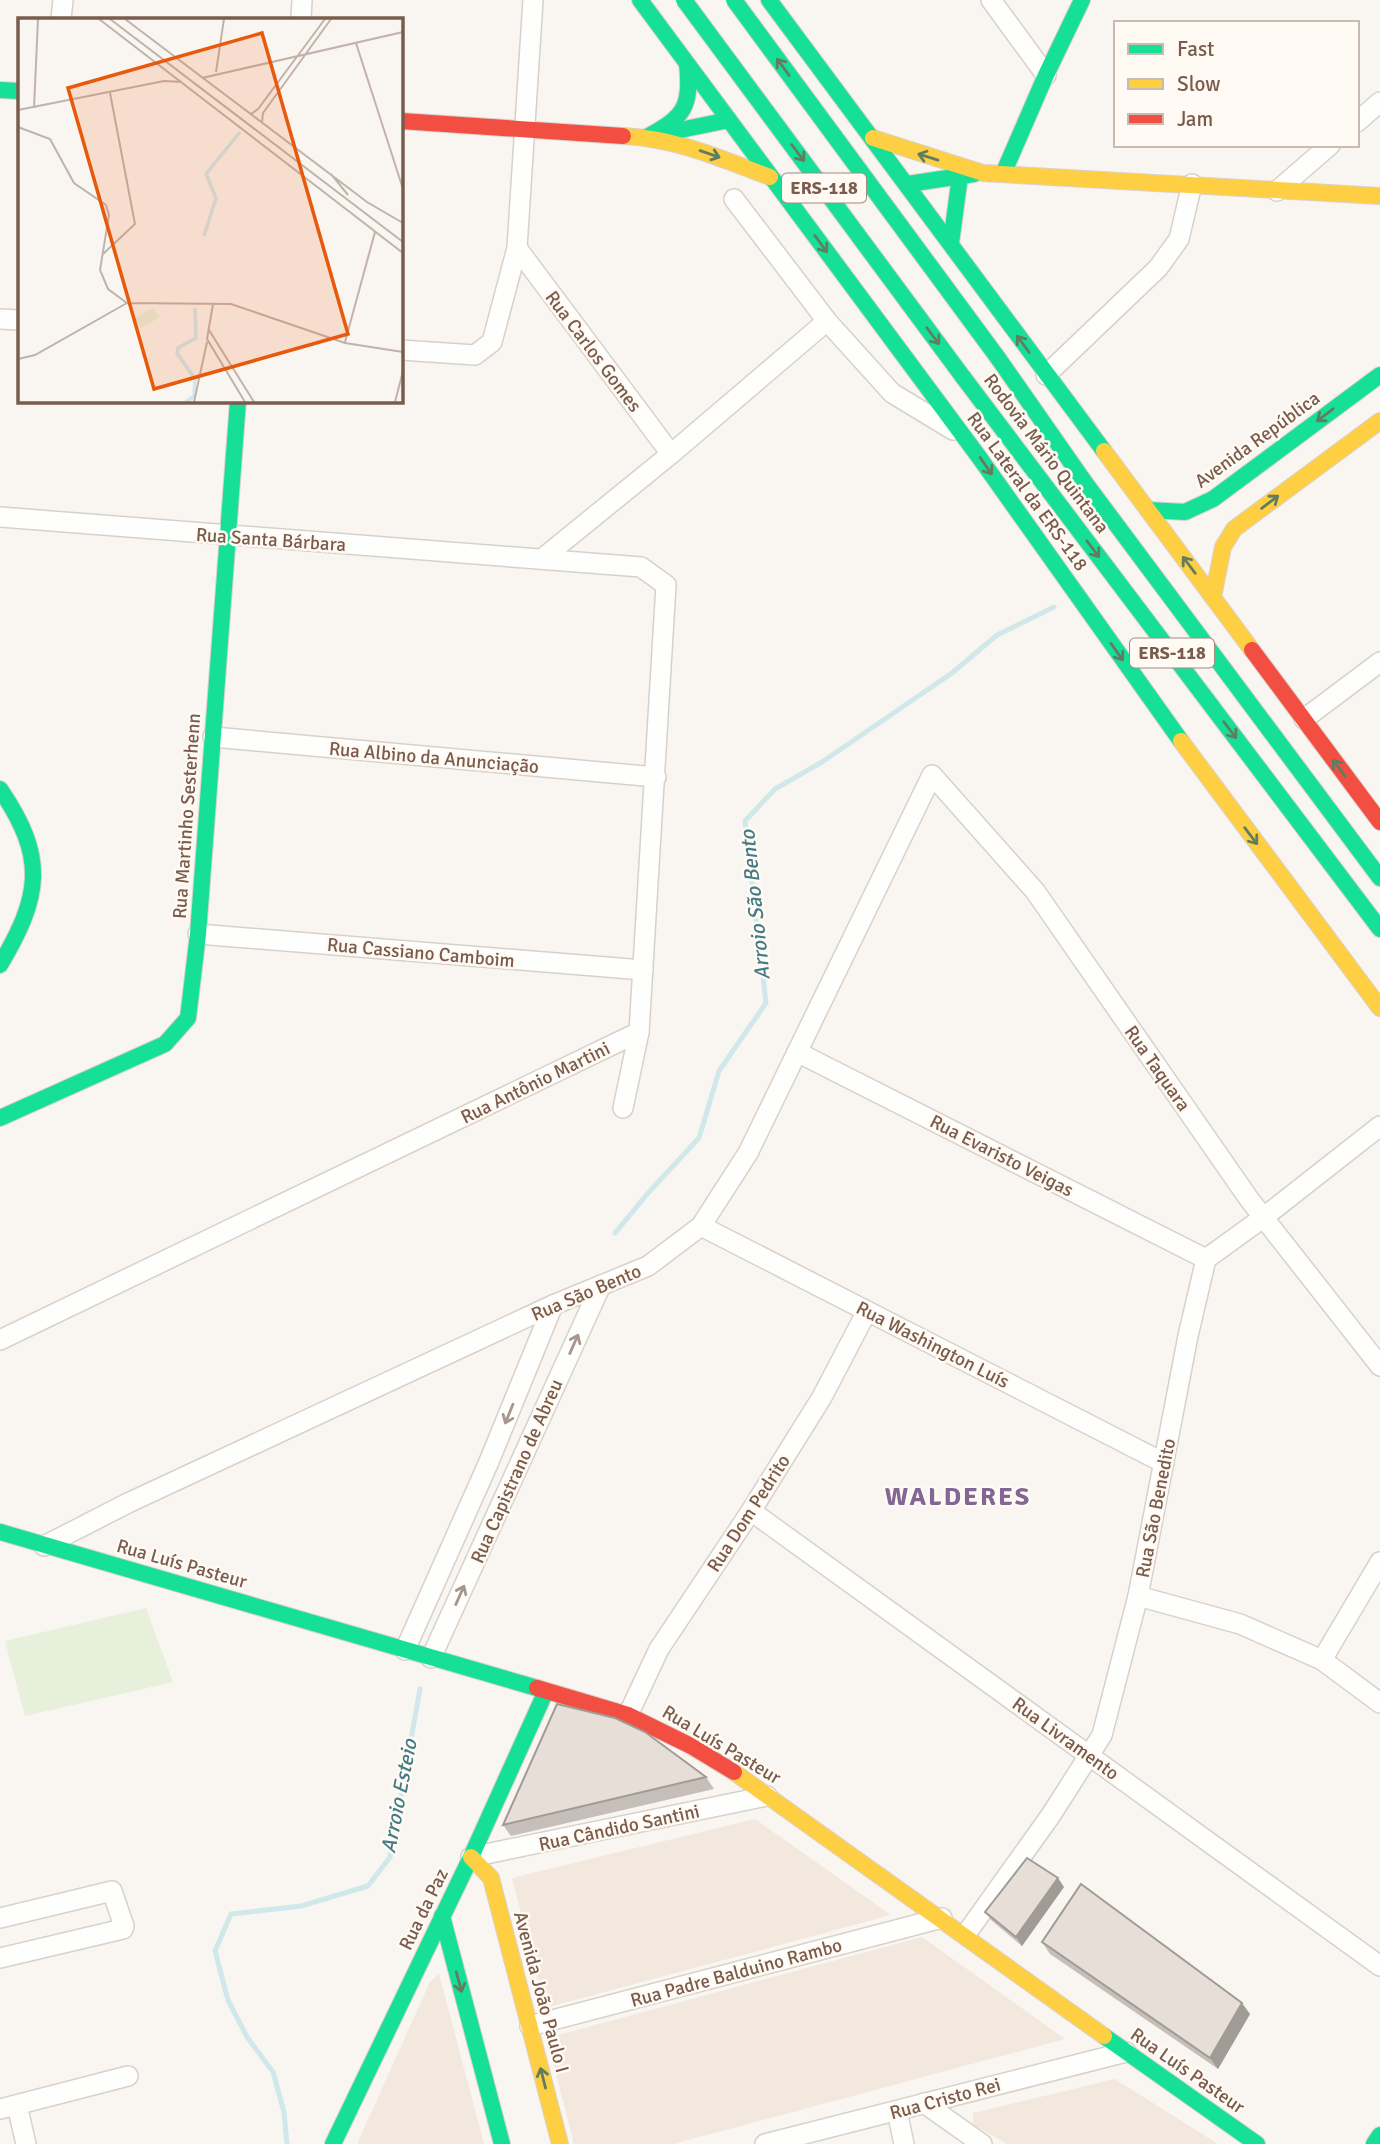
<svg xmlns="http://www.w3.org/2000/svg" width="1380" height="2144" font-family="Signika,sans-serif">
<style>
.residential{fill:#f2e8de}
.grass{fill:#e7f0db}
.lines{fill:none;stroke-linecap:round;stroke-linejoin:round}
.stream{stroke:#d0e8ea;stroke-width:5}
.street-casing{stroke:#d7d1cb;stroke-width:22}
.fast-casing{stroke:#d9d2cb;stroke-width:18}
.slow-casing{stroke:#d9d2cb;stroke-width:18}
.jam-casing{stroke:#d9d2cb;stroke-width:18}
.street{stroke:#fefefd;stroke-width:19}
.fast{stroke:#16e098;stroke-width:16}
.slow{stroke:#ffcf43;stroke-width:16}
.jam{stroke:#f24e42;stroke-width:16}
.fast-bridge-casing{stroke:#dad1cc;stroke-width:18;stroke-linecap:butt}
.fast-bridge{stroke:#16e098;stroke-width:16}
.wall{fill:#c6bfb9}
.shaded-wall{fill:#a19b96}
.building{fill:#e6ded7;stroke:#a19b96;stroke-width:2}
.oneway{stroke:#617d60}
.oneway2{stroke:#a8958b}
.labels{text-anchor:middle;stroke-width:5;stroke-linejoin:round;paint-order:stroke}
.shield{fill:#fffaf3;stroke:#a28b7f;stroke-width:2}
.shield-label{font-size:18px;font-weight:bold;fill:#7a5c4d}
.street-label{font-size:19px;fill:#7a5c4d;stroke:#fffaf3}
.water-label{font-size:21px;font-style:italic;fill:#437c86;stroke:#fffaf3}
.district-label{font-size:26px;font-weight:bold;letter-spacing:2px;fill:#846695;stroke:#fffaf3}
.inset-river{fill:none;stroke:#d0e8ea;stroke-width:3.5}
.inset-road{fill:none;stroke:#c2b3aa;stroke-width:2}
.view{fill:#e8590c;fill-opacity:0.15;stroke:#e8590c;stroke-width:3.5}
.inset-edge{fill:none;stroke:#7a5c4d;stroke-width:3.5}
</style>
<rect width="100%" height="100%" fill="#f9f5f0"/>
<g class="residential">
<path d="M 755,1819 L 891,1915 L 545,2008 L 512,1878 Z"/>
<path d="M 922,1937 L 1065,2039 L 673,2144 L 574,2144 L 547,2038 Z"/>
<path d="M 439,1974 L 484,2144 L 357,2144 L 430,1982 Z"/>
<path d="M 1115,2079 L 1218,2144 L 1007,2144 L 973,2124 L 973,2113 Z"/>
</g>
<path class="grass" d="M 146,1608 L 173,1682 L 25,1716 L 5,1641 Z"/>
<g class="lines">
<g class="stream">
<path d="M 615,1233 L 648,1193 L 699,1138 L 719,1071 L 766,1003 L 745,821 L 775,789 L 822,762 L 952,673 L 997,635 L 1054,607"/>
<path d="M 287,2144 L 284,2112 L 273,2072 L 247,2037 L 228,2000 L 215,1951 L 231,1914 L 301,1906 L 368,1886 L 390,1857 L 420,1689"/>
</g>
<g class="street-casing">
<g id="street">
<path d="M 991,0 L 1046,75"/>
<path d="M 61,19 L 63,0"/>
<path d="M 301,19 L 302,0"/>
<path d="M 1357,122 L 1380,102"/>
<path d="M 1277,191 L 1330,145"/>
<path d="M 734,199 L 827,321 L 892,393 L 953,430"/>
<path d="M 517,248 L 671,454"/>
<path d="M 0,319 L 19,320"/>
<path d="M 401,350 L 475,355 L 492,342 L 517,248 L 533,0"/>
<path d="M 1046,375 L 1158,268 L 1179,239 L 1192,184"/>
<path d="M 0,517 L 641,567 L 666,585 L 639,1032 L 623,1108"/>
<path d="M 543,558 L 671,454 L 827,321"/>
<path d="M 1304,719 L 1380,662"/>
<path d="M 213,737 L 656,777"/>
<path d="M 198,934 L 643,970"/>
<path d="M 797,1052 L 1206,1259"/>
<path d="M 701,1226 L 1164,1463"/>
<path d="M 0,1340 L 639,1032"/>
<path d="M 751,1511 L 1380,1966"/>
<path d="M 44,1546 L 128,1503 L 553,1305 L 648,1266 L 701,1226 L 748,1153 L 932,775 L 1035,891 L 1249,1199 L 1380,1366"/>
<path d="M 1138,1596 L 1240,1624 L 1322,1660 L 1380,1703"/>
<path d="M 405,1650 L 488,1464 L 553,1305"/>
<path d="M 431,1658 L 601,1285"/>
<path d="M 1322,1660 L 1380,1562"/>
<path d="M 628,1715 L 659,1649 L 751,1511 L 822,1397 L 867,1311"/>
<path d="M 471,1857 L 767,1796"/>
<path d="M 0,1918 L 112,1891 L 124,1926 L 123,1929 L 0,1958"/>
<path d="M 966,1934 L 1051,1815 L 1102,1735 L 1138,1596 L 1188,1336 L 1206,1259 L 1264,1217 L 1380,1126"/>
<path d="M 530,2026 L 942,1918"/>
<path d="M 924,2103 L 982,2144"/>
<path d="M 17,2105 L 26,2144"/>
<path d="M 0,2109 L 128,2076"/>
<path d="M 897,2111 L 904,2144"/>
<path d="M 765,2144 L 1126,2052"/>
</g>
</g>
<g class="fast-casing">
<g id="fast">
<path d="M 640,0 L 979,457 L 1181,741"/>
<path d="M 769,0 L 1104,451"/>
<path d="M 0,90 L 19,91"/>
<path d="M 656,135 L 729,120"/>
<path d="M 647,137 C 684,117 692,107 687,64"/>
<path d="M 1003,174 L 1046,75 L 1082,0"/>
<path d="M 908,184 L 974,174"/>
<path d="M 951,243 L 960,176"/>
<path d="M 998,358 L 1086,484 L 1380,878"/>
<path d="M 963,377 L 1380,929"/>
<path d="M 1148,510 L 1185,512 L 1213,499 L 1380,375"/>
<path d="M 0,789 C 47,858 41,896 0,965"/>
<path d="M 0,1118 L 165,1044 L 188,1018 L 198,934 L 238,401"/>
<path d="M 0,1532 L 537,1688"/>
<path d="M 442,1916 L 502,2144"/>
<path d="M 1104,2036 L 1257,2144"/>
<path d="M 333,2144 L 471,1857 L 546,1691"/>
<path d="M 1374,2144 L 1380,2135"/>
</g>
</g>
<g class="slow-casing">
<g id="slow">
<path d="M 623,136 C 675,138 722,159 770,177"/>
<path d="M 873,138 L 983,173 L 1380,196"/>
<path d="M 1104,451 L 1252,650"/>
<path d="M 1213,597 L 1223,547 L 1234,529 L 1380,421"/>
<path d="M 1181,741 L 1380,1008"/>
<path d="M 734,1772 L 1104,2036"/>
<path d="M 471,1857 L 491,1878 L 560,2144"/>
</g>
</g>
<g class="jam-casing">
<g id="jam">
<path d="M 401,121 L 623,136"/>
<path d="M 1252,650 L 1380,822"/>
<path d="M 537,1688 L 628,1715 L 691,1746 L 734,1772"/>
</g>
</g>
<use href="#street" class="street"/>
<use href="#fast" class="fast"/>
<use href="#slow" class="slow"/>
<use href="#jam" class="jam"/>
<g class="fast-bridge-casing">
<g id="fast-bridge">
<path d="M 684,0 L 963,377"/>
<path d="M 734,0 L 998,358"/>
</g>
</g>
<use href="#fast-bridge" class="fast-bridge"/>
</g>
<g class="wall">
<path d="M 706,1777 L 714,1789 L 511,1836 L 503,1825 Z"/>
<path d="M 1064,1887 L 1022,1946 L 991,1920 L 985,1912 Z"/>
<path d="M 1042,1942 L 1250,2014 L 1218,2069 L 1050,1954 Z"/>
</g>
<g class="shaded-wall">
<path d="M 1058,1878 L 1064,1887 L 1022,1946 L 1016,1937 Z"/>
<path d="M 1242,2003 L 1250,2014 L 1218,2069 L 1210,2058 Z"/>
</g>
<g class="building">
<path d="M 557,1704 L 615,1718 L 645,1732 L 706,1777 L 503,1825 Z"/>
<path d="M 1027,1858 L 1058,1878 L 1016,1937 L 985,1912 Z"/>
<path d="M 1081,1884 L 1242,2003 L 1210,2058 L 1042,1942 Z"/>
</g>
<defs><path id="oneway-shaft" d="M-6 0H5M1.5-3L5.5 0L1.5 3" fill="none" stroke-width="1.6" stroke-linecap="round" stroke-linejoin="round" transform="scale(1.75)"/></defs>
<g class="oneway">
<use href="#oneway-shaft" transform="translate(783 67) rotate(-126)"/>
<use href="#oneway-shaft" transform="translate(798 153) rotate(53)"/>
<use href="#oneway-shaft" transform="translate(710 154) rotate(19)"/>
<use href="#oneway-shaft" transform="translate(928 157) rotate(-163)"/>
<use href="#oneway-shaft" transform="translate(821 244) rotate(54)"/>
<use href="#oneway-shaft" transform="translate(933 336) rotate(53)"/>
<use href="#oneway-shaft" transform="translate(1023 344) rotate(-126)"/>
<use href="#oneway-shaft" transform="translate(1325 415) rotate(143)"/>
<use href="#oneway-shaft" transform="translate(986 466) rotate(55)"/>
<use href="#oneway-shaft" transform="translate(1270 502) rotate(-37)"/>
<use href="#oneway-shaft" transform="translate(1093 549) rotate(53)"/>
<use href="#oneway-shaft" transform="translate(1189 565) rotate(-127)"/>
<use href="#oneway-shaft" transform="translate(1117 652) rotate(55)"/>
<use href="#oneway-shaft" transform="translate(1230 730) rotate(53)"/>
<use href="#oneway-shaft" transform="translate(1339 768) rotate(-127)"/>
<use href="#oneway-shaft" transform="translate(1251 836) rotate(53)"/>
<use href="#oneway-shaft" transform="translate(459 1982) rotate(75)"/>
<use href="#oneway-shaft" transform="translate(543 2078) rotate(-104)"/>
</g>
<g class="oneway2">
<use href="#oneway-shaft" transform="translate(574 1344) rotate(-66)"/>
<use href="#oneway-shaft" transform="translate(509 1414) rotate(112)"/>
<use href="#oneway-shaft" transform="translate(460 1595) rotate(-66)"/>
</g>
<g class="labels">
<g class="shield">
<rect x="782" y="173.5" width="84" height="29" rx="5"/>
<rect x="1130" y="638.5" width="84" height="29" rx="5"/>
</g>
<g class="shield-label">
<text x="824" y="194">ERS-118</text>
<text x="1172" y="659">ERS-118</text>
</g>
<g class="street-label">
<text transform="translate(594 351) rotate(53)" y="7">Rua Carlos Gomes</text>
<text transform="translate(1257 439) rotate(-36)" y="7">Avenida República</text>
<text transform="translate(1047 453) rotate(53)" y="7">Rodovia Mário Quintana</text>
<text transform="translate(1028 491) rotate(54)" y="7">Rua Lateral da ERS-118</text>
<text transform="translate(271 539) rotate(4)" y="7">Rua Santa Bárbara</text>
<text transform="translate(434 757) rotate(5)" y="7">Rua Albino da Anunciação</text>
<text transform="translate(186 816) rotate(-86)" y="7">Rua Martinho Sesterhenn</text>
<text transform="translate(421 952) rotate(5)" y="7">Rua Cassiano Camboim</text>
<text transform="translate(1158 1068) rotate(55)" y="7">Rua Taquara</text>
<text transform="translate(535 1082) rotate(-26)" y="7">Rua Antônio Martini</text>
<text transform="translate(1002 1155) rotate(27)" y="7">Rua Evaristo Veigas</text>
<text transform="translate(586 1292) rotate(-23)" y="7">Rua São Bento</text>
<text transform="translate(933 1344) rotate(27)" y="7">Rua Washington Luís</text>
<text transform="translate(516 1471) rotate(-66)" y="7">Rua Capistrano de Abreu</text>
<text transform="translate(1155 1508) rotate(-79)" y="7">Rua São Benedito</text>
<text transform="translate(748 1513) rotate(-57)" y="7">Rua Dom Pedrito</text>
<text transform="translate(182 1563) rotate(16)" y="7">Rua Luís Pasteur</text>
<text transform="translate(1066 1738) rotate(36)" y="7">Rua Livramento</text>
<text transform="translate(722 1744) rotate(31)" y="7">Rua Luís Pasteur</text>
<text transform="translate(619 1827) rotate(-12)" y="7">Rua Cândido Santini</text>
<text transform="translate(423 1909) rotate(-64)" y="7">Rua da Paz</text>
<text transform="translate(736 1972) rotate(-15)" y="7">Rua Padre Balduino Rambo</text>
<text transform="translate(542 1992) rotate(75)" y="7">Avenida João Paulo I</text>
<text transform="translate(1188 2070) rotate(35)" y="7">Rua Luís Pasteur</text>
<text transform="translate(945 2098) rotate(-15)" y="7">Rua Cristo Rei</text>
</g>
<g class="water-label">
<text transform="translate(755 905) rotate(-96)" y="7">Arroio São Bento</text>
<text transform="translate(399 1796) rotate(-79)" y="7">Arroio Esteio</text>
</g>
<g class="district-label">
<text x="958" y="1505">WALDERES</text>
</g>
</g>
<g transform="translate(18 18)">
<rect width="385" height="385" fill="#f9f5f0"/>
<path d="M 135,290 L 142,299 L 123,310 L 117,300 Z" fill="#e7f0db"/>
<path class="inset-river" d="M 186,218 L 198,180 L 188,156 L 222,114M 168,384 L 176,378 L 177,361 L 159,335 L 160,330 L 178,320 L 177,290"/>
<path class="inset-road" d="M 81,1 L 385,235M 92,1 L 385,224M 107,1 L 349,184 L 385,205M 338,25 L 385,171M 198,54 L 206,1M 184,60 L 385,14M 16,90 L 20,1M 0,92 L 146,63 L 164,64M 233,96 L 240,91 L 307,1M 244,104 L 245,95 L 313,1M 0,109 L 32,121 L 56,165 L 88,187 L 91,197 L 82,252 L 90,271 L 109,285 L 213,286 L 327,325 L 385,334M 313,156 L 330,177M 85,236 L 117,206 L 92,75M 195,286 L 189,321 L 227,384M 191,312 L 236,384M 327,324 L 357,214M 0,341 L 17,337 L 109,285M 176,384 L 189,324M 377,384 L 385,353"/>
<path class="view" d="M 244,15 L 330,316 L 136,371 L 50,70 Z"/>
<rect width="385" height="385" class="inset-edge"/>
</g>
<rect x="1114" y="21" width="245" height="126" fill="#fffaf3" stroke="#cabbb1" stroke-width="2"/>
<rect x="1128" y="44" width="35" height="10" fill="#16e098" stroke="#cabbb1" stroke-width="2"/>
<text x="1177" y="56" font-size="21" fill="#7a5c4d">Fast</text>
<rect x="1128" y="79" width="35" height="10" fill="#ffcf43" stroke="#cabbb1" stroke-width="2"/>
<text x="1177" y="91" font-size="21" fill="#7a5c4d">Slow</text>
<rect x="1128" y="114" width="35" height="10" fill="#f24e42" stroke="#cabbb1" stroke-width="2"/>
<text x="1177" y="126" font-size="21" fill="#7a5c4d">Jam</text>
</svg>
